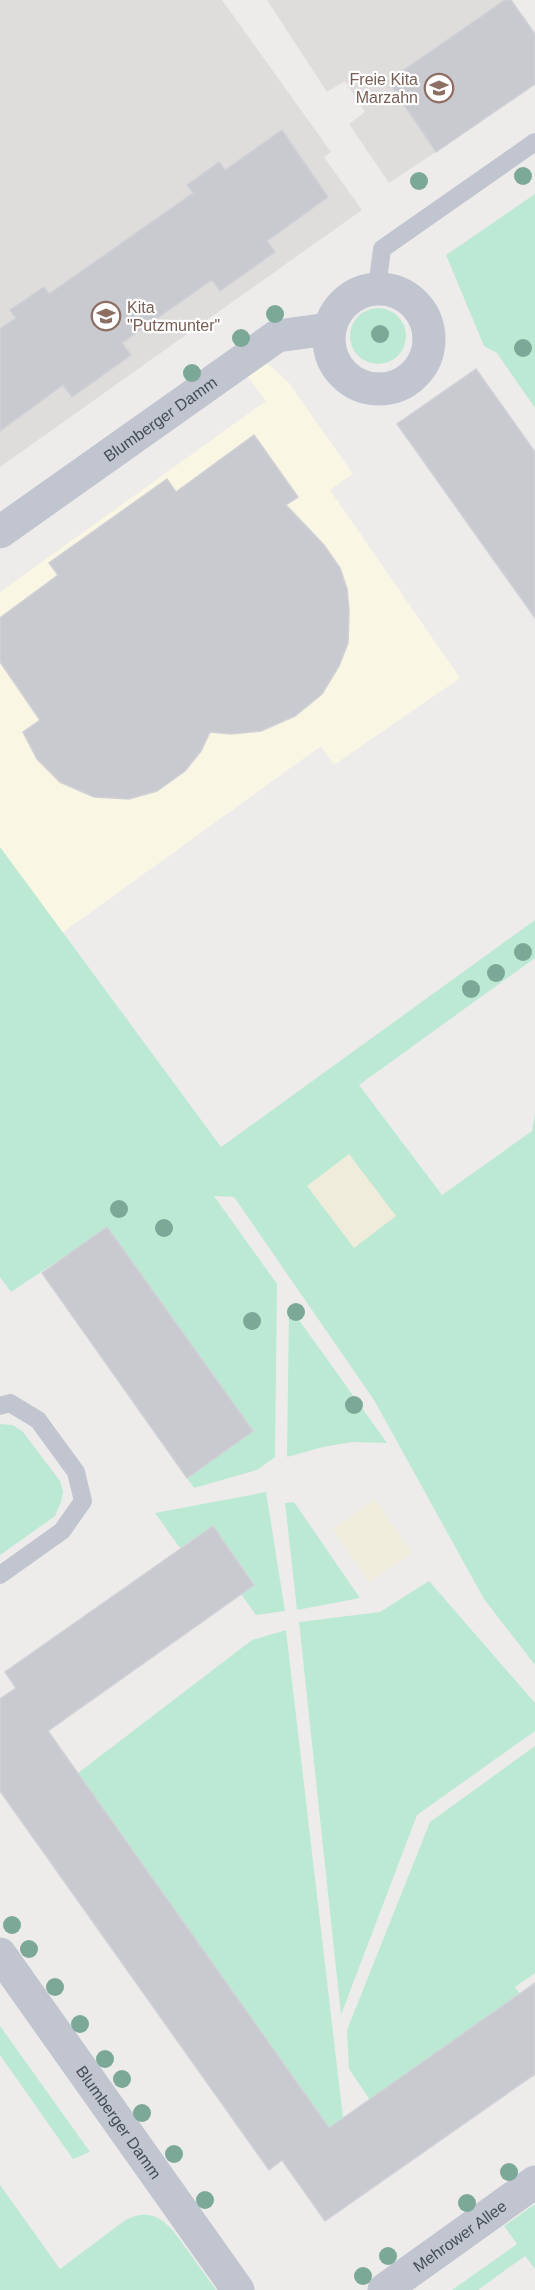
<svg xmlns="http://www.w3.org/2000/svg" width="535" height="2290" font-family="Arial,sans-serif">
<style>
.commercial{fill:#f9f6e4}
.education{fill:#dfdddc}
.green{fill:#bce9d4}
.sand{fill:#efecdc}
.building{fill:#c9cad0;stroke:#d0d1d6;stroke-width:1.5}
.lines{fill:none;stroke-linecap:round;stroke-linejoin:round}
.lane{stroke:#c0c5d0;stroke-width:18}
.street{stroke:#c0c5d0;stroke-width:33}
.tree{fill:#7ca897}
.labels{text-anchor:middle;stroke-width:4.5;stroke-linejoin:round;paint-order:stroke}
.education-label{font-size:16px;fill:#785e54;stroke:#fff;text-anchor:end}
.street-label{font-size:16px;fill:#464c57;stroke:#fff}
</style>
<rect width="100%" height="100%" fill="#eeeceb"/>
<path class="commercial" d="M 267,363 L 289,383 L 353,474 L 330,490 L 460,678 L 334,765 L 321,746 L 62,933 L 0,847 L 0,592 L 266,401 L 247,376 Z"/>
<g class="education">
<path d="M 0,0 L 222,0 L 331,152 L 324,157 L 362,210 L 0,467 Z"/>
<path d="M 267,0 L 511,0 L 535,34 L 436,152 L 389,183 L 349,124 L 365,112 L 345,81 L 327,92 Z"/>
</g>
<g class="green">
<path d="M 535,194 L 535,408 L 497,353 L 484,346 L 446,255 Z"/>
<circle cx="378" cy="336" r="28"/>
<path d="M 0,847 L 221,1147 L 535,920 L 535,958 L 359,1085 L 442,1195 L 532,1131 L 535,1113 L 535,1665 L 484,1599 L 374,1400 L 234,1197 L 214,1196 L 277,1284 L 275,1457 L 257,1470 L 194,1488 L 187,1478 L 253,1431 L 107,1228 L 11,1292 L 0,1277 Z"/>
<path d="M 289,1306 L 387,1443 L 353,1442 L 323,1447 L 287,1457 Z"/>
<path d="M 0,1424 L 13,1425 L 23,1432 L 60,1481 L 63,1491 L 61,1502 L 55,1516 L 0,1555 Z"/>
<path d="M 266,1492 L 285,1611 L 256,1615 L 241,1594 L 254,1584 L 213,1526 L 180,1548 L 155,1513 Z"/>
<path d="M 294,1502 L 360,1598 L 297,1610 L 285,1503 Z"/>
<path d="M 429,1581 L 535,1703 L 535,1731 L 417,1815 L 341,2015 L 299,1622 L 380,1612 Z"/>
<path d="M 286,1630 L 343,2118 L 329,2128 L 78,1773 L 252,1640 Z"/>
<path d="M 535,1746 L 535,1973 L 515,1987 L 520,1994 L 370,2100 L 349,2069 L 347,2030 L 430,1822 Z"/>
<path d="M 0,2026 L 90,2152 L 73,2159 L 0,2055 Z"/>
<path d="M 0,2185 L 60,2269 L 124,2221 C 156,2203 171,2227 188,2251 C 197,2264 207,2277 216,2290 L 0,2290 Z"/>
<path d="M 535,2204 L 535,2269 L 525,2256 L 478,2290 L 452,2290 L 517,2244 L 504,2226 Z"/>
</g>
<g class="sand">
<path d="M 349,1154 L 396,1216 L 354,1248 L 307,1186 Z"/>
<path d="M 375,1499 L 412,1553 L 369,1582 L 333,1529 Z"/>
</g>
<g class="building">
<path d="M 505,0 L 511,0 L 535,34 L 535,84 L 436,152 L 388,81 Z"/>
<path d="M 282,130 L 328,197 L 267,241 L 275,252 L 220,291 L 212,280 L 122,343 L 131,355 L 72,397 L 63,385 L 0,431 L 0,329 L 16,318 L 10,310 L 44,287 L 49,294 L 193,193 L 187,185 L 219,162 L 225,170 Z"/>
<path d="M 476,369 L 535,452 L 535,618 L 397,424 Z"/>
<path d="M 254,435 L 298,497 L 286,505 L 324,545 L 340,568 L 347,589 L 349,610 L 348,643 L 339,666 L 322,694 L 295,716 L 261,731 L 231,734 L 210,732 L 201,751 L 185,771 L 157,791 L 129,799 L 94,797 L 60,782 L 37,759 L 23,732 L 40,720 L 0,662 L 0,618 L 58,575 L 49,563 L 167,479 L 176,492 Z"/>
<path d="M 107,1227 L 253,1431 L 187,1478 L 42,1273 Z"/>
<path d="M 213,1526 L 254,1585 L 48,1731 L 329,2128 L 535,1983 L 535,2074 L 325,2221 L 282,2160 L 269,2170 L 0,1791 L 0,1699 L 16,1688 L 5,1672 Z"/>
</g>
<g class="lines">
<g class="lane">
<path d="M 377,288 L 382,249 L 535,142"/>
<path d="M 0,1406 L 10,1403 L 38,1420 L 76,1472 L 83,1501 L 62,1531 L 0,1575"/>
</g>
<g class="street">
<circle cx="379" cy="339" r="50"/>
<path id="s1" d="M 0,532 L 277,336 L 329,329"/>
<path id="s2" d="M 0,1954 L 238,2290"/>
<path id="s3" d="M 384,2290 L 535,2182"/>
</g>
</g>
<g class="tree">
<circle cx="523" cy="176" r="9"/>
<circle cx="419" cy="181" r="9"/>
<circle cx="275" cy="314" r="9"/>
<circle cx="380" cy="334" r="9"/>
<circle cx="241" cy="338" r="9"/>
<circle cx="523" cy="348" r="9"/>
<circle cx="192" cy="373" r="9"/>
<circle cx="523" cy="952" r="9"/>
<circle cx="496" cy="973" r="9"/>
<circle cx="471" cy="989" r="9"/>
<circle cx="119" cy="1209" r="9"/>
<circle cx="164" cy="1228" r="9"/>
<circle cx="296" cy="1312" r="9"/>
<circle cx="252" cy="1321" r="9"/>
<circle cx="354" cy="1405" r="9"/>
<circle cx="12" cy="1925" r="9"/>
<circle cx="29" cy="1949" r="9"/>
<circle cx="55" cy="1987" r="9"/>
<circle cx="80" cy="2024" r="9"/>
<circle cx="105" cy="2059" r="9"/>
<circle cx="122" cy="2079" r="9"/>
<circle cx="142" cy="2113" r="9"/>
<circle cx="174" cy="2154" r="9"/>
<circle cx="509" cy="2172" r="9"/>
<circle cx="205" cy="2200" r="9"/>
<circle cx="467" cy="2203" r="9"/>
<circle cx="388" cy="2256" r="9"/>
<circle cx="363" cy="2276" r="9"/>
</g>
<defs>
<g id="school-ring" transform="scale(1.5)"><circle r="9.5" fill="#fff" stroke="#8d6e63" stroke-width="1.5"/><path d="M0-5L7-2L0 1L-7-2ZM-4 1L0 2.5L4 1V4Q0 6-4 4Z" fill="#8d6e63"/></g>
</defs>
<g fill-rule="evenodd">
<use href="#school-ring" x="439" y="88"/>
<use href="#school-ring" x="106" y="316"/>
</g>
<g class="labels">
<g class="education-label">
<text x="418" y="85">Freie Kita<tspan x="418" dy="18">Marzahn</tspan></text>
<text x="127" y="313" text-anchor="start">Kita<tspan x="127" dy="18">"Putzmunter"</tspan></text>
</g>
<g class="street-label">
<text dy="6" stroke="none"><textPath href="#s1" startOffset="196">Blumberger Damm</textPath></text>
<text dy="6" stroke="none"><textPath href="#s2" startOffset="206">Blumberger Damm</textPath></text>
<text dy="6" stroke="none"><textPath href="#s3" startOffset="93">Mehrower Allee</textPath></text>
</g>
</g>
</svg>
